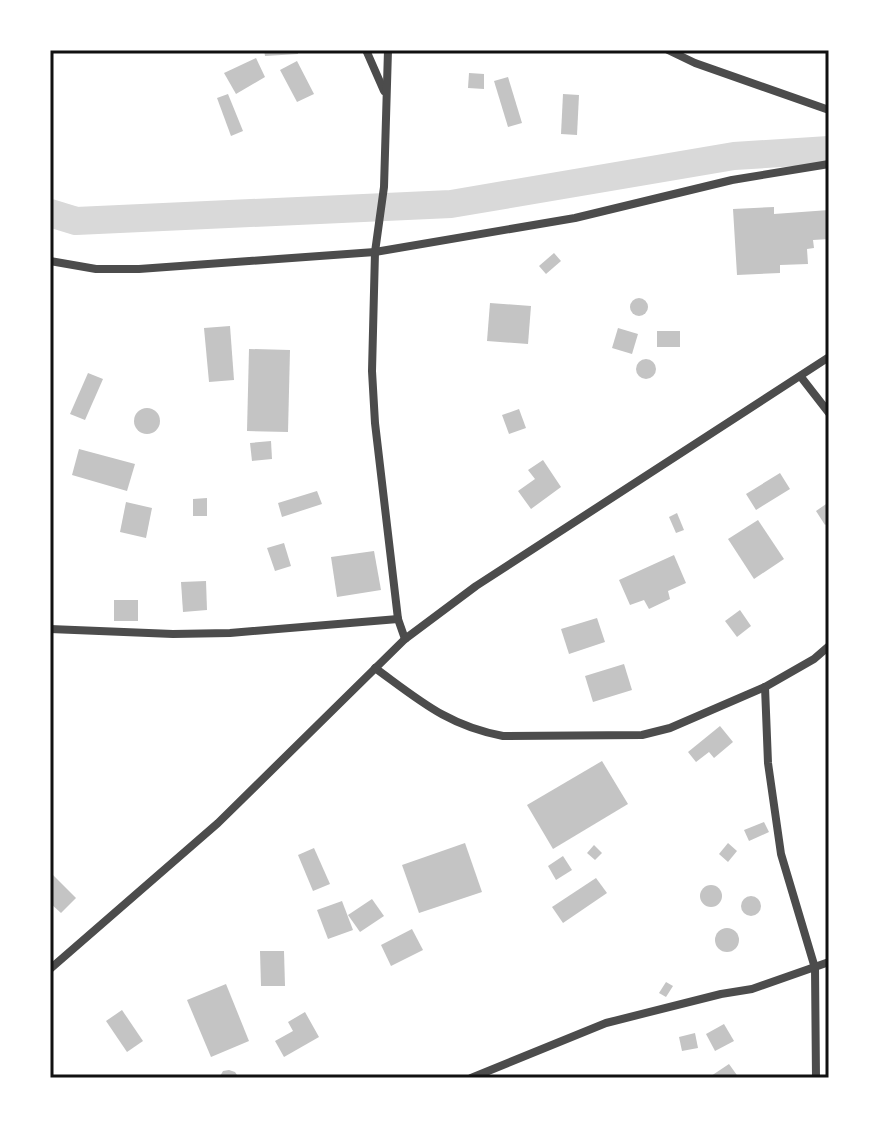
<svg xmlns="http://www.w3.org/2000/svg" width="879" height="1128" font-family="'PT Sans Narrow',sans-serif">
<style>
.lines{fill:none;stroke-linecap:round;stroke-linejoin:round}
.canal{stroke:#d9d9d9;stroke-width:28}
.building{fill:#c4c4c4}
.minor{stroke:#4c4c4c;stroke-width:8}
.neatline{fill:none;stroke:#111;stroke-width:3}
</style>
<rect width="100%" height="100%" fill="#fff"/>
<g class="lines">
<path class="canal" d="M 50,213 L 76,221 L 451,204 L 734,156 L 829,150"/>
</g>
<g class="building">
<path d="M 264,50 L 298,50 L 298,54 L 265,56 Z"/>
<path d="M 256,58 L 265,77 L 236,94 L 224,73 Z"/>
<path d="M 297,61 L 314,94 L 297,102 L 280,70 Z"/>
<path d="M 469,73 L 484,74 L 484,89 L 468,88 Z"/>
<path d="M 508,77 L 522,123 L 508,127 L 494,81 Z"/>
<path d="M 228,94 L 243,131 L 231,136 L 217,98 Z"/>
<path d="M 563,94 L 579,95 L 577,135 L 561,134 Z"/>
<path d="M 774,207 L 774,214 L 829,210 L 829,239 L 813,240 L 814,248 L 807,249 L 808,264 L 780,265 L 780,273 L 737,275 L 733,209 Z"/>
<path d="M 554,253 L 561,261 L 546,274 L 539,266 Z"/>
<circle cx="639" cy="307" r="9"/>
<path d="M 490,303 L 531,306 L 528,344 L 487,341 Z"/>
<path d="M 230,326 L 234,380 L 209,382 L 204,328 Z"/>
<path d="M 618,328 L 638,334 L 632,354 L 612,348 Z"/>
<rect x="657" y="331" width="23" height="16"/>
<path d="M 249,349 L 290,350 L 288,432 L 247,431 Z"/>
<circle cx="646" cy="369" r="10"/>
<path d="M 88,373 L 103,379 L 85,420 L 70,414 Z"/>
<circle cx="147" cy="421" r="13"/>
<path d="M 519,409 L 526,428 L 509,434 L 502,415 Z"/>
<path d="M 271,441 L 272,459 L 252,461 L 250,443 Z"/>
<path d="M 79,449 L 135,464 L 127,491 L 72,475 Z"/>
<path d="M 543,460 L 561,487 L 531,509 L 518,491 L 535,479 L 528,470 Z"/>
<path d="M 780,473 L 790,489 L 756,510 L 746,494 Z"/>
<path d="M 317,491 L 322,504 L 282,517 L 278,503 Z"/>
<path d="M 207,498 L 207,516 L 193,516 L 193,499 Z"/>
<path d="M 126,502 L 152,508 L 146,538 L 120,532 Z"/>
<path d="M 829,502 L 829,522 L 825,525 L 816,511 Z"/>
<path d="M 677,513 L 684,530 L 676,533 L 669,517 Z"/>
<path d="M 758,520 L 784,559 L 754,579 L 728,539 Z"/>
<path d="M 284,543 L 291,566 L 275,571 L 267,548 Z"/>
<path d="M 374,551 L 381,590 L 337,597 L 331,557 Z"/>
<path d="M 674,555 L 686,583 L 668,591 L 670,599 L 649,609 L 644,600 L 630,605 L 619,580 Z"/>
<path d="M 206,581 L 207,610 L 183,612 L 181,582 Z"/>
<rect x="114" y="600" width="24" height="21"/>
<path d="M 740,610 L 751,626 L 737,637 L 725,621 Z"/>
<path d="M 597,618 L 605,642 L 569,654 L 561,629 Z"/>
<path d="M 624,664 L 632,690 L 593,702 L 585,676 Z"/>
<path d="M 720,726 L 733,742 L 714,758 L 709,752 L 696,762 L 688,752 Z"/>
<path d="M 602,761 L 628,804 L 553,849 L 527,805 Z"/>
<path d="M 764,822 L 769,832 L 749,841 L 744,830 Z"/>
<path d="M 465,843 L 482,892 L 419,913 L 402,865 Z"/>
<path d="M 728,843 L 737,851 L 728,862 L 719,854 Z"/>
<path d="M 594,845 L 602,853 L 595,860 L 587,853 Z"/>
<path d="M 314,848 L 330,884 L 313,891 L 298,855 Z"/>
<path d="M 563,856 L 572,870 L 556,880 L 548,866 Z"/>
<path d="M 50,872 L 76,898 L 61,913 L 50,903 Z"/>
<path d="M 596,878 L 607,893 L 563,923 L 552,907 Z"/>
<circle cx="711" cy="896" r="11"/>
<circle cx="751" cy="906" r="10"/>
<path d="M 372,899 L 384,916 L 360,932 L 348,915 Z"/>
<path d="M 342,901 L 353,930 L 328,939 L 317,910 Z"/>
<circle cx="727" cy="940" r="12"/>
<path d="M 412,929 L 423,950 L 391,966 L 381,945 Z"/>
<path d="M 260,951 L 284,951 L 285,986 L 261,986 Z"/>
<path d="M 666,982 L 673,986 L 666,997 L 659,993 Z"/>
<path d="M 226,984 L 249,1041 L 211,1057 L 187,1000 Z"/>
<path d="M 122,1010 L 143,1041 L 127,1052 L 106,1021 Z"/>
<path d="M 305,1012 L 319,1037 L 284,1057 L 275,1041 L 293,1031 L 288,1022 Z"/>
<path d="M 724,1024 L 734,1041 L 715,1051 L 706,1034 Z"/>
<path d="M 695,1033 L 698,1048 L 682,1051 L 679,1037 Z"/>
<path d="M 729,1064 L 739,1078 L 713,1078 L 711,1076 Z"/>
<path d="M 229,1070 L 235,1072 L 239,1078 L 219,1078 L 223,1071 Z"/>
</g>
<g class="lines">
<g class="minor">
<path d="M 366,50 L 384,91"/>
<path d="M 388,50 L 384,187 L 375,252 L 372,371 L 375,423 L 398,619 L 405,639"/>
<path d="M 668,50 L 695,63 L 829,110"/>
<path d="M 50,261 L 96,269 L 139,269 L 375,252 L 575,218 L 732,180 L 829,164"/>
<path d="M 801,377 L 829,413"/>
<path d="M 50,629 L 173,634 L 230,633 L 398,619"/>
<path d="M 375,668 C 419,700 448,726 503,736 L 642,735 L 670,728 L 765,687 L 814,659 L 829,646"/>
<path d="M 765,687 L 768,763 L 781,854 L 815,968 L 816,1078"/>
<path d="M 50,969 L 218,823 L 405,639 L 476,586 L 829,357"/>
<path d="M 471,1078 L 606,1023 L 721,994 L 752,989 L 829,962"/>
</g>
</g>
<rect width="879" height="1128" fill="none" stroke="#ffffff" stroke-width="104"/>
<rect x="52" y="52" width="775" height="1024" class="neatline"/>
</svg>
